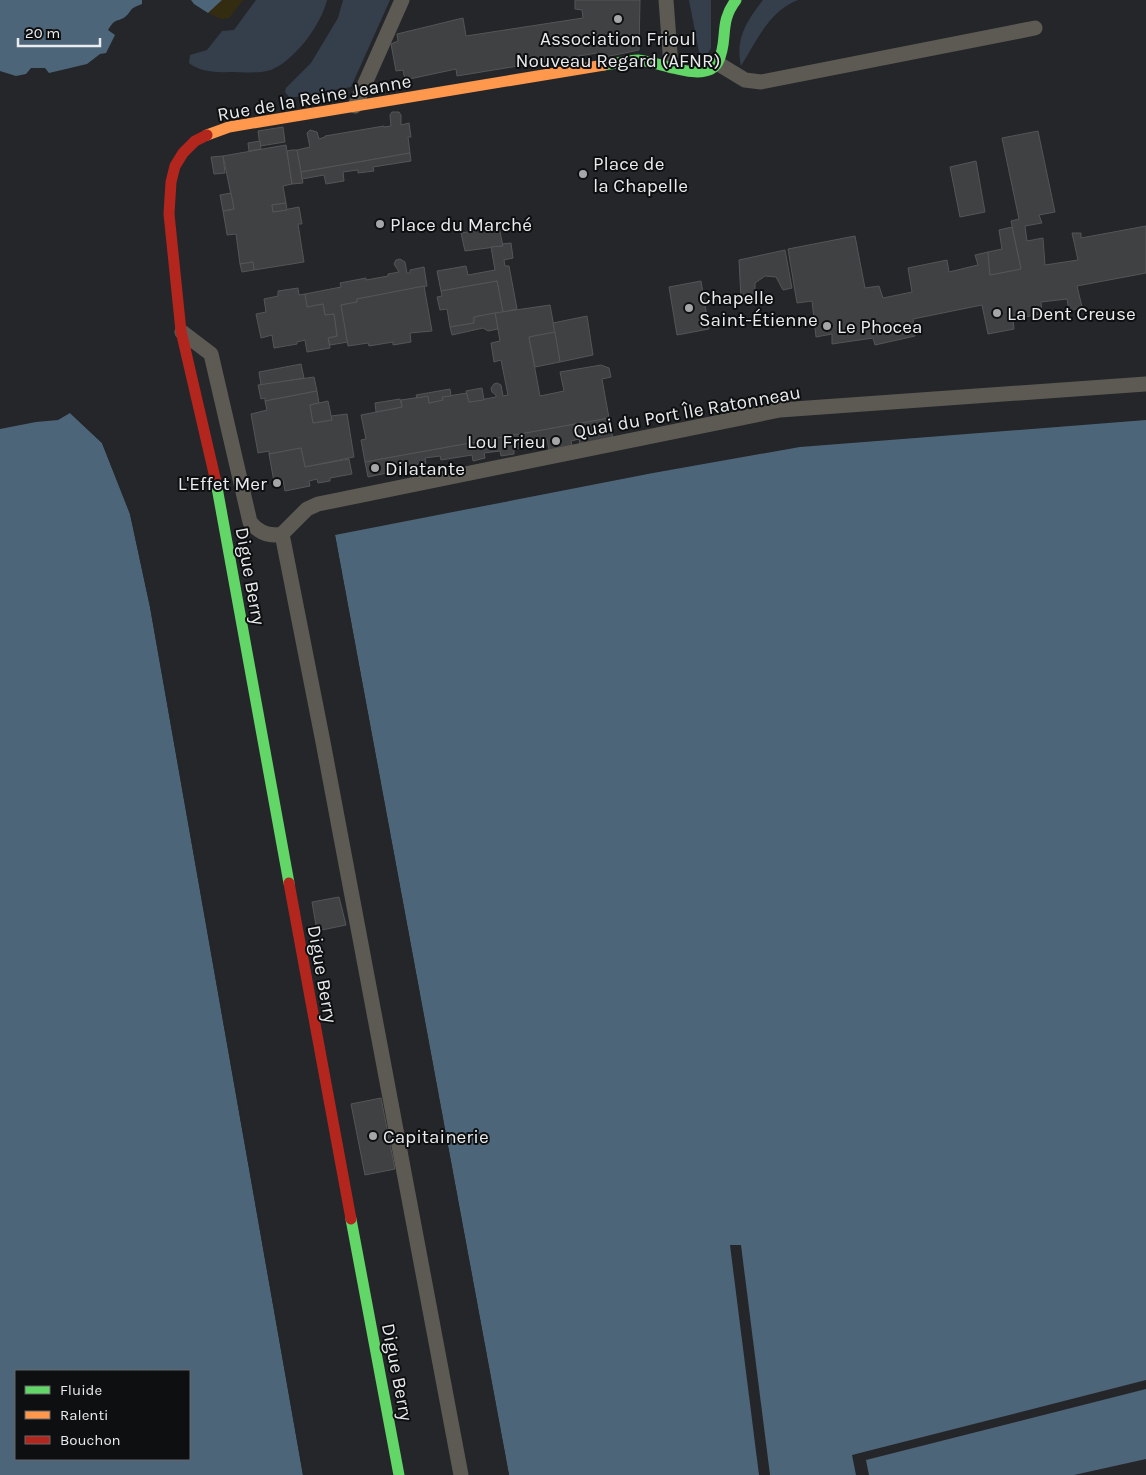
<svg xmlns="http://www.w3.org/2000/svg" width="1146" height="1475" font-family="Karla,sans-serif">
<style>
.green{fill:#353f4c}
.sand{fill:#332c10}
.water{fill:#4d6579;fill-rule:evenodd}
.pier{fill:#242629}
.building{fill:#404143;stroke:#555557}
.lines{fill:none;stroke-linecap:round;stroke-linejoin:round}
.lane{stroke:#5d5a53;stroke-width:15}
.fast{stroke:#63d668;stroke-width:11}
.slow{stroke:#ff974d;stroke-width:11}
.jam{stroke:#b3261e;stroke-width:11}
.poi-dot{fill:#a4a6a8;stroke:#0e0f10;stroke-width:2}
.labels{text-anchor:middle;stroke-width:4;stroke-linejoin:round;paint-order:stroke}
.poi-label{font-size:19px;fill:#e9ebed;stroke:#0e0f10;text-anchor:start}
.street-label{font-size:19px;fill:#e9ebed;stroke:#0e0f10}
</style>
<rect width="100%" height="100%" fill="#242629"/>
<g class="green">
<path d="M 256,0 L 327,0 C 321,25 295,60 271,70 C 258,74 242,72 229,72 C 216,73 198,71 189,63 L 190,55 L 207,50 L 222,31 L 234,30 Z"/>
<path d="M 343,0 L 390,0 L 351,87 L 290,98 L 285,92 L 286,88 L 311,63 L 338,18 Z"/>
<path d="M 689,0 L 711,0 L 711,48 L 706,57 L 699,52 Z"/>
<path d="M 763,0 L 798,0 C 769,11 756,42 741,66 C 735,38 747,21 763,0 Z"/>
</g>
<path class="sand" d="M 222,0 L 243,0 L 229,18 L 221,19 L 208,13 Z"/>
<g class="water">
<path d="M 0,0 L 142,0 L 142,4 C 128,9 133,10 125,17 C 116,23 116,17 108,30 L 115,35 L 106,53 L 100,54 L 87,64 L 49,73 L 45,68 L 31,68 L 26,74 L 16,76 L 0,71 Z"/>
<path d="M 191,0 L 222,0 L 208,13 L 194,4 Z"/>
<path d="M 70,413 L 102,443 L 130,514 L 150,607 L 303,1475 L 0,1475 L 0,429 L 36,422 L 58,420 ZM 16,1371 L 189,1371 L 189,1459 L 16,1459 Z"/>
<path d="M 1146,420 L 1146,1459 L 1074,1475 L 509,1475 L 335,535 L 653,473 L 800,447 Z"/>
</g>
<g class="pier">
<path d="M 70,413 L 77,416 L 104,441 L 132,513 L 153,607 L 305,1475 L 303,1475 L 150,607 L 130,514 L 102,443 Z"/>
<path d="M 332,533 L 335,535 L 509,1475 L 506,1475 Z"/>
<path d="M 730,1245 L 741,1245 L 770,1475 L 759,1475 Z"/>
<path d="M 1146,1380 L 1146,1389 L 866,1460 L 869,1475 L 856,1475 L 852,1455 Z"/>
</g>
<g class="building">
<path d="M 575,0 L 640,0 L 639,50 L 600,58 L 597,53 L 457,76 L 456,69 L 405,80 L 403,70 L 396,71 L 391,44 L 398,41 L 397,34 L 463,18 L 466,36 L 583,18 L 582,10 L 575,9 Z"/>
<path d="M 392,112 L 399,112 L 401,115 L 401,125 L 409,123 L 411,137 L 408,137 L 410,153 L 301,172 L 297,150 L 310,147 L 307,133 L 310,130 L 317,132 L 319,139 L 325,137 L 325,136 L 384,126 L 384,127 L 391,126 L 390,115 Z"/>
<path d="M 283,127 L 285,142 L 260,146 L 258,131 Z"/>
<path d="M 1038,131 L 1055,212 L 1039,215 L 1042,223 L 1025,226 L 1027,241 L 1043,238 L 1045,265 L 1078,260 L 1072,233 L 1081,233 L 1081,238 L 1146,226 L 1146,273 L 1077,286 L 1082,307 L 1069,311 L 1067,299 L 1041,302 L 1042,314 L 1013,319 L 1014,329 L 988,334 L 982,305 L 913,319 L 915,336 L 875,345 L 873,338 L 832,344 L 832,334 L 816,337 L 812,301 L 797,303 L 788,249 L 855,236 L 865,288 L 879,286 L 883,298 L 912,292 L 908,268 L 947,260 L 949,272 L 978,265 L 975,255 L 988,252 L 990,275 L 1021,269 L 1011,221 L 1019,219 L 1002,138 Z"/>
<path d="M 260,141 L 261,149 L 249,151 L 248,143 Z"/>
<path d="M 286,145 L 292,184 L 283,186 L 286,203 L 272,205 L 273,212 L 299,207 L 302,224 L 298,224 L 304,262 L 254,270 L 253,262 L 240,264 L 236,234 L 227,235 L 227,234 L 223,211 L 234,209 L 223,156 Z"/>
<path d="M 292,150 L 297,150 L 303,183 L 292,184 L 287,151 Z"/>
<path d="M 410,153 L 411,161 L 373,167 L 374,171 L 358,173 L 358,170 L 343,172 L 344,181 L 326,184 L 324,175 L 302,179 L 301,172 Z"/>
<path d="M 223,156 L 225,173 L 214,174 L 211,157 Z"/>
<path d="M 976,161 L 985,212 L 960,217 L 950,167 Z"/>
<path d="M 231,193 L 234,209 L 223,211 L 220,195 Z"/>
<path d="M 286,203 L 287,210 L 273,212 L 272,205 Z"/>
<path d="M 499,227 L 503,246 L 465,251 L 461,233 Z"/>
<path d="M 1012,227 L 1021,269 L 990,275 L 988,252 L 1002,249 L 999,230 Z"/>
<path d="M 511,243 L 513,258 L 504,260 L 505,266 L 509,266 L 517,309 L 503,312 L 497,281 L 441,291 L 437,271 L 466,266 L 468,275 L 495,270 L 491,247 L 503,246 L 502,244 Z"/>
<path d="M 785,250 L 792,288 L 783,290 L 776,277 L 765,276 L 755,283 L 755,296 L 741,298 L 739,260 Z"/>
<path d="M 400,259 L 405,262 L 407,273 L 410,273 L 410,270 L 424,267 L 427,286 L 357,299 L 357,302 L 341,305 L 348,342 L 330,345 L 328,338 L 337,336 L 334,314 L 325,315 L 323,304 L 307,307 L 305,294 L 341,287 L 340,283 L 366,278 L 366,280 L 388,276 L 388,274 L 399,272 L 394,264 L 396,260 Z"/>
<path d="M 253,262 L 254,270 L 242,272 L 240,264 Z"/>
<path d="M 497,281 L 503,312 L 474,317 L 474,323 L 450,327 L 447,309 L 440,310 L 437,297 L 442,296 L 441,291 Z"/>
<path d="M 701,281 L 709,329 L 677,335 L 669,287 Z"/>
<path d="M 424,286 L 432,331 L 410,333 L 411,342 L 393,345 L 393,342 L 369,346 L 368,343 L 348,346 L 341,305 L 357,302 L 357,299 Z"/>
<path d="M 298,288 L 299,295 L 305,294 L 307,307 L 323,304 L 325,315 L 334,314 L 337,336 L 328,338 L 330,348 L 307,352 L 305,340 L 297,342 L 297,344 L 274,348 L 272,335 L 261,338 L 256,314 L 266,312 L 264,299 L 278,296 L 278,291 Z"/>
<path d="M 550,305 L 555,332 L 529,337 L 540,396 L 564,391 L 560,372 L 601,365 L 609,368 L 611,377 L 602,379 L 609,418 L 365,462 L 361,440 L 366,439 L 361,415 L 402,407 L 401,400 L 428,396 L 429,403 L 443,400 L 442,397 L 467,393 L 469,402 L 496,397 L 496,395 L 492,392 L 491,388 L 494,384 L 497,383 L 501,385 L 503,396 L 508,395 L 501,360 L 494,362 L 491,343 L 500,341 L 495,313 Z"/>
<path d="M 495,313 L 498,329 L 488,331 L 483,328 L 452,335 L 450,327 L 474,323 L 474,317 Z"/>
<path d="M 587,316 L 593,355 L 560,362 L 553,323 Z"/>
<path d="M 555,332 L 560,362 L 535,367 L 529,337 Z"/>
<path d="M 301,364 L 304,378 L 261,385 L 259,372 Z"/>
<path d="M 314,377 L 317,391 L 265,401 L 265,398 L 261,399 L 258,385 Z"/>
<path d="M 482,388 L 484,400 L 469,402 L 466,391 Z"/>
<path d="M 450,389 L 451,396 L 442,397 L 443,400 L 429,403 L 428,396 L 417,398 L 416,395 Z"/>
<path d="M 317,391 L 319,403 L 310,405 L 313,423 L 332,420 L 331,416 L 347,414 L 354,457 L 305,467 L 301,448 L 269,454 L 269,451 L 258,453 L 251,414 L 267,410 L 265,401 Z"/>
<path d="M 400,399 L 402,407 L 376,412 L 375,403 Z"/>
<path d="M 328,401 L 332,420 L 313,423 L 310,405 Z"/>
<path d="M 609,418 L 613,439 L 580,445 L 579,439 L 571,441 L 572,446 L 549,450 L 547,439 L 532,441 L 533,446 L 514,449 L 514,454 L 501,456 L 500,451 L 484,453 L 485,458 L 473,461 L 472,455 L 441,460 L 440,456 L 425,458 L 426,463 L 394,468 L 393,463 L 386,465 L 387,473 L 368,477 L 365,462 Z"/>
<path d="M 301,448 L 305,467 L 349,459 L 352,474 L 330,478 L 330,481 L 318,483 L 317,479 L 309,481 L 310,486 L 285,491 L 283,480 L 274,482 L 269,454 Z"/>
<path d="M 339,897 L 346,925 L 317,931 L 312,902 Z"/>
<path d="M 381,1098 L 395,1169 L 365,1175 L 351,1104 Z"/>
</g>
<g class="lines">
<g class="lane">
<path d="M 666,0 L 671,66"/>
<path d="M 717,63 L 745,80 L 761,82 L 1035,28"/>
<path d="M 355,106 L 402,0"/>
<path d="M 182,332 L 211,354 L 250,522 C 259,533 269,537 282,534"/>
<path d="M 282,534 L 323,742 L 461,1475"/>
<path d="M 282,534 L 307,509 L 318,504 L 780,410 L 1146,384"/>
</g>
<g class="fast">
<path d="M 604,65 C 615,64 627,60 638,60 C 658,61 706,85 718,62 C 729,40 718,23 736,0"/>
<path d="M 216,482 L 289,883"/>
<path d="M 351,1219 L 399,1475"/>
</g>
<path class="slow" d="M 207,135 L 229,127 L 604,65"/>
<g class="jam">
<path d="M 207,135 L 195,141 L 183,153 L 175,166 L 171,182 L 169,214 L 181,331 L 216,482"/>
<path d="M 289,883 L 351,1219"/>
</g>
</g>
<g class="poi-dot">
<circle cx="618" cy="19" r="5"/>
<circle cx="583" cy="174" r="5"/>
<circle cx="380" cy="224" r="5"/>
<circle cx="689" cy="308" r="5"/>
<circle cx="997" cy="313" r="5"/>
<circle cx="827" cy="326" r="5"/>
<circle cx="556" cy="441" r="5"/>
<circle cx="375" cy="468" r="5"/>
<circle cx="277" cy="483" r="5"/>
<circle cx="373" cy="1136" r="5"/>
</g>
<g class="labels">
<g class="poi-label">
<text x="618" y="45" text-anchor="middle">Association Frioul<tspan x="618" dy="22">Nouveau Regard (AFNR)</tspan></text>
<text x="593" y="170">Place de<tspan x="593" dy="22">la Chapelle</tspan></text>
<text x="390" y="231">Place du Marché</text>
<text x="699" y="304">Chapelle<tspan x="699" dy="22">Saint-Étienne</tspan></text>
<text x="1007" y="320">La Dent Creuse</text>
<text x="837" y="333">Le Phocea</text>
<text x="546" y="448" text-anchor="end">Lou Frieu</text>
<text x="385" y="475">Dilatante</text>
<text x="267" y="490" text-anchor="end">L'Effet Mer</text>
<text x="383" y="1143">Capitainerie</text>
</g>
<g class="street-label">
<text transform="translate(314 97) rotate(-10)" y="7">Rue de la Reine Jeanne</text>
<text transform="translate(687 411) rotate(-10)" y="7">Quai du Port Île Ratonneau</text>
<text transform="translate(251 576) rotate(80)" y="7">Digue Berry</text>
<text transform="translate(323 974) rotate(80)" y="7">Digue Berry</text>
<text transform="translate(398 1372) rotate(79)" y="7">Digue Berry</text>
</g>
</g>
<rect x="15" y="1370" width="175" height="90" fill="#0e0f10" stroke="#666768"/>
<rect x="25" y="1386" width="25" height="8" fill="#63d668" stroke="#666768"/>
<text x="60" y="1395" font-size="15" fill="#e9ebed">Fluide</text>
<rect x="25" y="1411" width="25" height="8" fill="#ff974d" stroke="#666768"/>
<text x="60" y="1420" font-size="15" fill="#e9ebed">Ralenti</text>
<rect x="25" y="1436" width="25" height="8" fill="#b3261e" stroke="#666768"/>
<text x="60" y="1445" font-size="15" fill="#e9ebed">Bouchon</text>
<path d="M18 38v8h82v-8" fill="none" stroke="#e9ebed" stroke-width="2.5"/>
<text x="25" y="38" font-size="15" fill="#e9ebed" stroke="#0e0f10" stroke-width="4" paint-order="stroke">20 m</text>
</svg>
